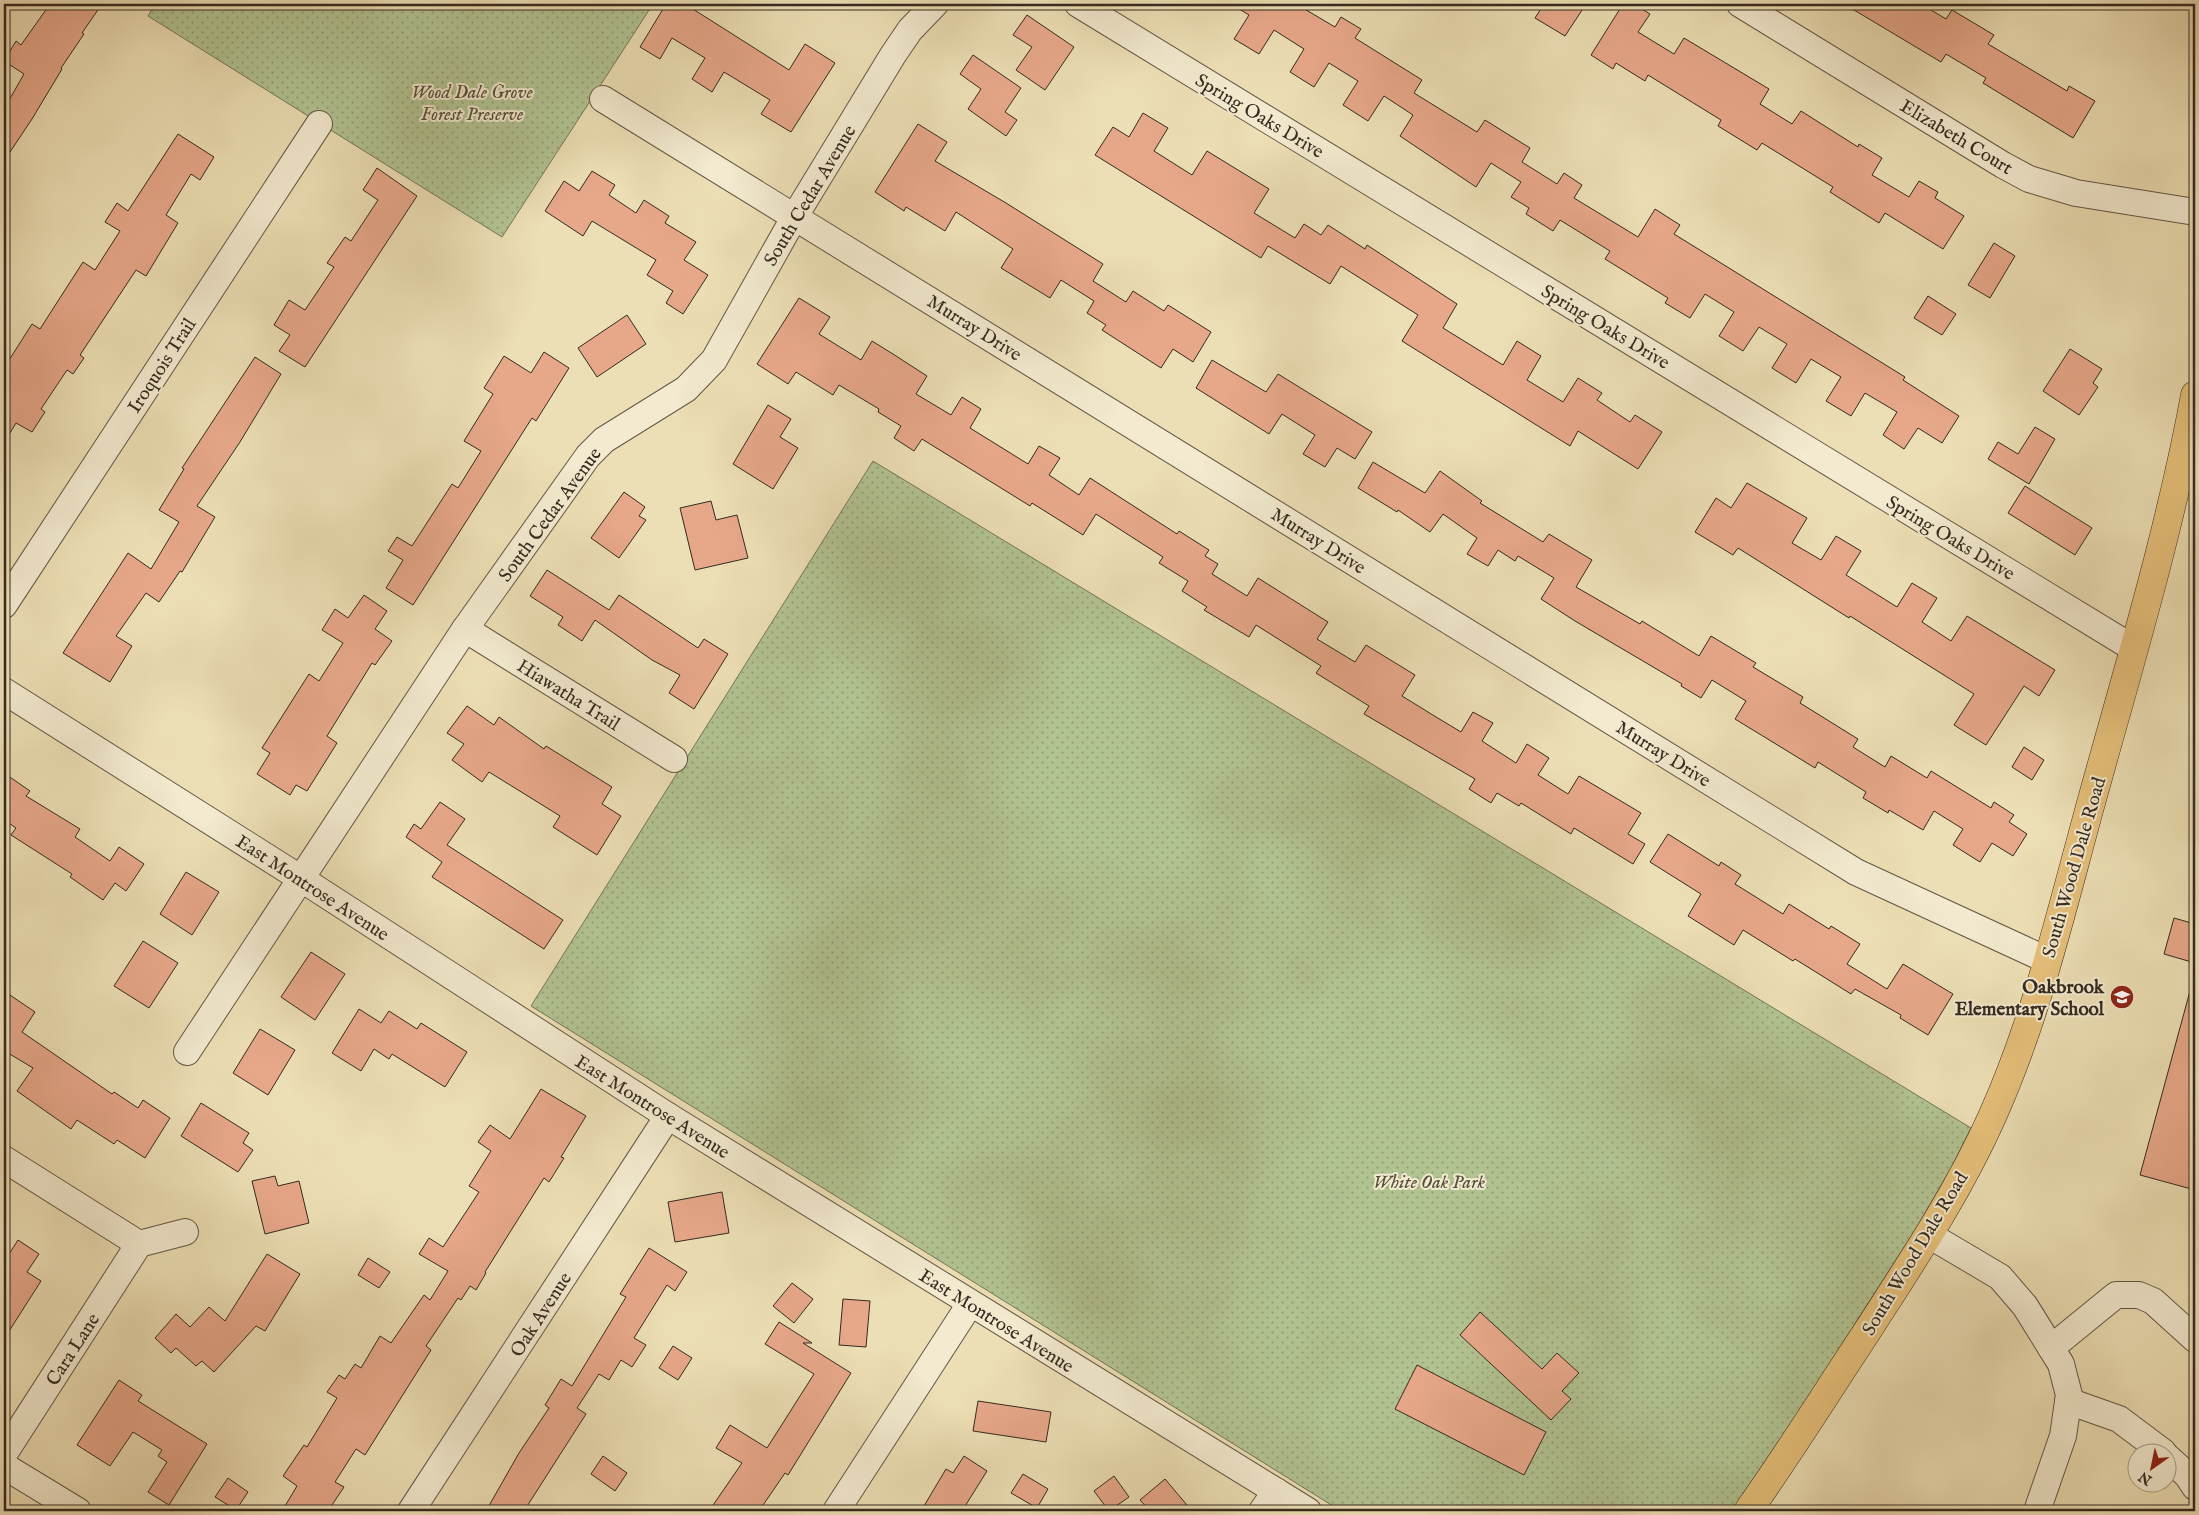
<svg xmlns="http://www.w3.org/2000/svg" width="2199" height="1515" font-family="'IM FELL English',serif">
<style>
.park{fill:url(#park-dots);stroke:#747659}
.building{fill:#e7a88a;stroke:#352a20}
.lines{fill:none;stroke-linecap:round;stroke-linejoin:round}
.minor-casing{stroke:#635745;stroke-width:28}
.major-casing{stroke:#352a20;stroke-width:29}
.minor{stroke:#f3eacf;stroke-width:26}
.major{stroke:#e6c07a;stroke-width:28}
.labels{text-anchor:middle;stroke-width:4;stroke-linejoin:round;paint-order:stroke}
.park-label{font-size:19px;font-style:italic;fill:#54503c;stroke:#f3eacf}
.street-label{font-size:19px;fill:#352a20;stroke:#f3eacf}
.poi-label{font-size:19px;font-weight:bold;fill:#352a20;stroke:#f3eacf;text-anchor:end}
</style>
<defs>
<pattern id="park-dots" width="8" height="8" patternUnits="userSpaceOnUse" patternTransform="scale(1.25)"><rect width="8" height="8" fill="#b2c392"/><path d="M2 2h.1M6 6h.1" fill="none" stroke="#929f77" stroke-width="1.8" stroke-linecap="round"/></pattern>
</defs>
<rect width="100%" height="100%" fill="#eddfb5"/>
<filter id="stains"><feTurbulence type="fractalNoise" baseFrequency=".004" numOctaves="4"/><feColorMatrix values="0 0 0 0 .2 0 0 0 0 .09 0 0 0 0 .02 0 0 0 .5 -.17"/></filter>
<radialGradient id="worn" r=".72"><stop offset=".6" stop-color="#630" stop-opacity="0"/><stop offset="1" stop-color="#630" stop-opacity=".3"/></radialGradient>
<g class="park">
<path d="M 155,4 L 653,4 L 502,237 L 148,16 Z"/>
<path d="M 873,461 L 1971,1128 L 1951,1168 L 1915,1230 L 1735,1511 L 1341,1511 L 531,1006 Z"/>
</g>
<g class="building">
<path d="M 50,4 L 102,4 L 82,33 L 84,34 L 61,68 L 62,69 L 32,119 L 4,161 L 4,109 L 24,74 L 4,61 L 16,41 L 21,45 Z"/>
<path d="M 666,4 L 685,4 L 789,70 L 805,44 L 835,63 L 791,132 L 761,114 L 770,100 L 724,72 L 712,92 L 692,79 L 705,58 L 672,38 L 660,59 L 640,47 Z"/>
<path d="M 1231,4 L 1296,4 L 1335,27 L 1341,17 L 1361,29 L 1355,38 L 1422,80 L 1414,93 L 1477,132 L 1485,120 L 1530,148 L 1522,162 L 1557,184 L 1564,173 L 1582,185 L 1574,198 L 1638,237 L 1655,209 L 1680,225 L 1674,234 L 1905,377 L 1903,380 L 1959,416 L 1942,443 L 1918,428 L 1904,449 L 1883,435 L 1897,412 L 1865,393 L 1851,416 L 1826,401 L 1841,377 L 1811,359 L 1796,383 L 1772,368 L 1787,344 L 1759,327 L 1743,351 L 1719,336 L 1734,312 L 1705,294 L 1690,318 L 1665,303 L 1668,298 L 1605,259 L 1610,251 L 1560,220 L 1553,231 L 1526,214 L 1529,208 L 1511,197 L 1521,182 L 1491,163 L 1476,187 L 1400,136 L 1413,115 L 1384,96 L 1368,121 L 1343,105 L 1358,81 L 1329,63 L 1314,87 L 1290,72 L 1304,49 L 1274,30 L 1259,54 L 1234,39 L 1249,15 Z"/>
<path d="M 1544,4 L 1586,4 L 1565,36 L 1535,18 Z"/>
<path d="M 1623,4 L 1634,4 L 1650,14 L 1638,32 L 1674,54 L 1684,38 L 1769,89 L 1760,104 L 1792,124 L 1801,111 L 1858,147 L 1859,144 L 1882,158 L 1872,175 L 1909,197 L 1919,181 L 1938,192 L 1935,198 L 1964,216 L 1943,249 L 1885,213 L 1879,223 L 1830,192 L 1833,187 L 1762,143 L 1757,150 L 1718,126 L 1721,120 L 1648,75 L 1645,81 L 1616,63 L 1613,69 L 1591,55 Z"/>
<path d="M 1844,4 L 1921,4 L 1946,19 L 1952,10 L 1994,35 L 1988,44 L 2067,91 L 2069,86 L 2095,101 L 2073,138 L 1983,83 L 1986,78 L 1946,54 L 1941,62 Z"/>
<path d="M 1027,15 L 1074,47 L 1045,90 L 1016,70 L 1032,47 L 1013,35 Z"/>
<path d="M 973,55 L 1021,88 L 1005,112 L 1017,120 L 1006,136 L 968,109 L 981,89 L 960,74 Z"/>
<path d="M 1143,113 L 1168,128 L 1154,151 L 1192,175 L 1207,151 L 1269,189 L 1254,213 L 1295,238 L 1304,224 L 1321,235 L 1328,225 L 1365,249 L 1367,245 L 1457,304 L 1443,328 L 1503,365 L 1517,341 L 1541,356 L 1527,380 L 1563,402 L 1578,378 L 1602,393 L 1597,400 L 1630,422 L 1635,415 L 1662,432 L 1638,469 L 1578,431 L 1570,446 L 1402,341 L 1418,315 L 1341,266 L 1330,284 L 1268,246 L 1261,258 L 1095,155 L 1113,127 L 1129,137 Z"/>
<path d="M 918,124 L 947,142 L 935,161 L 1006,203 L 1103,264 L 1093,281 L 1126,302 L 1133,291 L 1164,311 L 1168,305 L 1211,332 L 1193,362 L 1173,349 L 1161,368 L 1102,330 L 1106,325 L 1087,313 L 1094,301 L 1061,280 L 1050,298 L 1001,268 L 1013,249 L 956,212 L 945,231 L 906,207 L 904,211 L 875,192 Z"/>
<path d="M 178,134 L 214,157 L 200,180 L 191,174 L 166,215 L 178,223 L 146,276 L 136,270 L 80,355 L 84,358 L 73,374 L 67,370 L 41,409 L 45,412 L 32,432 L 16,423 L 4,443 L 4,368 L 32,324 L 40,329 L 83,262 L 95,270 L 120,231 L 105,222 L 117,203 L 128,211 Z"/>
<path d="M 377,168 L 417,196 L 305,367 L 279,351 L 290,335 L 274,325 L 289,300 L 305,310 L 334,267 L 327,263 L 345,237 L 351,241 L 378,200 L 363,190 Z"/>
<path d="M 592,171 L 615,185 L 609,195 L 636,213 L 644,200 L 669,216 L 665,223 L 696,242 L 684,260 L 708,275 L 683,314 L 666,303 L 673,291 L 647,275 L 656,260 L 592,221 L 583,236 L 545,211 L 564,181 L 579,191 Z"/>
<path d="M 1994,243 L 2015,256 L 1990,298 L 1968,285 Z"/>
<path d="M 1928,296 L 1956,314 L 1942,335 L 1914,318 Z"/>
<path d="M 799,298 L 830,317 L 819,334 L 861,360 L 872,341 L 893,354 L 927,376 L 916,394 L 951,415 L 962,397 L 981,409 L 970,428 L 1028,464 L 1039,446 L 1060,458 L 1049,475 L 1079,495 L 1090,478 L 1177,534 L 1179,531 L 1209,550 L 1205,556 L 1218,564 L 1212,574 L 1247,596 L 1258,578 L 1328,622 L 1317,639 L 1355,662 L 1366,645 L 1415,675 L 1402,696 L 1441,720 L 1461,732 L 1473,712 L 1493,723 L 1482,741 L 1516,763 L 1527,744 L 1549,758 L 1538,775 L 1568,794 L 1579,776 L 1641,813 L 1628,834 L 1645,844 L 1633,864 L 1574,828 L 1571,834 L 1521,803 L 1519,806 L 1497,793 L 1491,803 L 1469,789 L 1475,779 L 1364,714 L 1369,706 L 1316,673 L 1321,666 L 1256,625 L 1249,637 L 1204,610 L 1207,607 L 1182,591 L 1188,581 L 1159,563 L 1163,557 L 1096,514 L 1083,535 L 1032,503 L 1030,506 L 922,439 L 914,451 L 894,438 L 901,426 L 878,412 L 879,409 L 839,385 L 833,395 L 796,372 L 788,384 L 757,364 Z"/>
<path d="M 627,315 L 646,344 L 597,377 L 578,348 Z"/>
<path d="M 2070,349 L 2102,369 L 2093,383 L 2098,387 L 2079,415 L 2043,391 Z"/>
<path d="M 544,352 L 569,368 L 536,421 L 532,418 L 413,605 L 386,588 L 403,560 L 388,551 L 397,537 L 412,546 L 452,484 L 458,488 L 481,451 L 464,441 L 493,394 L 484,388 L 504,356 L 531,373 Z"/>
<path d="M 255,357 L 281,374 L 240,442 L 197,506 L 215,517 L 182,572 L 180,571 L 159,602 L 146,593 L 116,636 L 132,646 L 110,682 L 63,653 L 128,553 L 151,569 L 179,522 L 159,510 L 184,469 L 182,468 Z"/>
<path d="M 1212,360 L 1266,392 L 1278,374 L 1372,432 L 1355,459 L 1337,448 L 1325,467 L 1303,454 L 1315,435 L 1282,414 L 1269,434 L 1196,388 Z"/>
<path d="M 768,405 L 791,419 L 780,437 L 798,448 L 773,489 L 733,464 Z"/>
<path d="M 2035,427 L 2055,439 L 2029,484 L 1988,459 L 1998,442 L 2018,454 Z"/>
<path d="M 1373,462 L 1425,493 L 1440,471 L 1482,501 L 1480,503 L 1543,542 L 1549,534 L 1592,560 L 1576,587 L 1640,624 L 1642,621 L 1699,656 L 1711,636 L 1756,663 L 1753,667 L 1803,697 L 1800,703 L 1858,739 L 1853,747 L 1885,767 L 1891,756 L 1927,778 L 1931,771 L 1991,808 L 1994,802 L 2014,815 L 2009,822 L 2027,834 L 2013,856 L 1992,843 L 1980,862 L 1953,845 L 1963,829 L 1934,811 L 1923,830 L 1889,810 L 1888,813 L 1863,798 L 1866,792 L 1818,762 L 1815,768 L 1735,719 L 1746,701 L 1712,680 L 1701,698 L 1681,686 L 1682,684 L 1575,621 L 1541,599 L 1554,578 L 1518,556 L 1515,561 L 1498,550 L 1488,566 L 1467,554 L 1477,538 L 1443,514 L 1430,532 L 1398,510 L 1397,512 L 1358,488 Z"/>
<path d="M 1747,483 L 1807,518 L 1792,543 L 1821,560 L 1836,536 L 1861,551 L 1846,575 L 1897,607 L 1912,583 L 1937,598 L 1922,622 L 1951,641 L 1967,616 L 2055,670 L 2039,696 L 2024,686 L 1986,745 L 1954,725 L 1974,694 L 1850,616 L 1849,618 L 1738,548 L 1733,555 L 1695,532 L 1716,498 L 1731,508 Z"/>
<path d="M 2025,486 L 2092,528 L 2075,555 L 2008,513 Z"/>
<path d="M 624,492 L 645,507 L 639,516 L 646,520 L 619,558 L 591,538 Z"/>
<path d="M 711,501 L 716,520 L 737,515 L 748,558 L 695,570 L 680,508 Z"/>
<path d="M 547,570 L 609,610 L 619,595 L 698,648 L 704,639 L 728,654 L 694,709 L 669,693 L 680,675 L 652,660 L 595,620 L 582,641 L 558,625 L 563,617 L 530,596 Z"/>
<path d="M 364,595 L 387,611 L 375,629 L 392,641 L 375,665 L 372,663 L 327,736 L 337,743 L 307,791 L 296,785 L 290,795 L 257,774 L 270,753 L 262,748 L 309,674 L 319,681 L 343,643 L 322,630 L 335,609 L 348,618 Z"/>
<path d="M 467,706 L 494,725 L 499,717 L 544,749 L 546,746 L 612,787 L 602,804 L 621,816 L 597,855 L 553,827 L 560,816 L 489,772 L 482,782 L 452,760 L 464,744 L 447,733 Z"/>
<path d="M 2024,747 L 2044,760 L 2032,780 L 2012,767 Z"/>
<path d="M 4,773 L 30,791 L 26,796 L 80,829 L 75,837 L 110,861 L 119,847 L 144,864 L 126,891 L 115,883 L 103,900 L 70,877 L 72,874 L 11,835 L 16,828 L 4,820 Z"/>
<path d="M 440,802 L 465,819 L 447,845 L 563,920 L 544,949 L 432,877 L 442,862 L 406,837 L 414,824 L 421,829 Z"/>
<path d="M 1668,834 L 1719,866 L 1721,862 L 1741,875 L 1735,884 L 1783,914 L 1789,904 L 1829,929 L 1831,926 L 1860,944 L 1847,964 L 1887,989 L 1903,964 L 1953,994 L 1928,1035 L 1900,1018 L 1901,1015 L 1855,989 L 1851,994 L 1795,959 L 1793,961 L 1743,930 L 1734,945 L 1688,916 L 1701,894 L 1650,862 Z"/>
<path d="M 186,872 L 219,892 L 192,935 L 160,914 Z"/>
<path d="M 2174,918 L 2195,924 L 2195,963 L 2164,954 Z"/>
<path d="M 143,941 L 178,963 L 149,1008 L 114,986 Z"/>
<path d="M 311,952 L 345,974 L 315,1020 L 281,997 Z"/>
<path d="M 4,991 L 35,1012 L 22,1032 L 112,1094 L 114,1092 L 138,1108 L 143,1100 L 170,1118 L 145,1158 L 117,1140 L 114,1144 L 77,1120 L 71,1129 L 17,1091 L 33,1068 L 8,1053 L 4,1060 Z"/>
<path d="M 2190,991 L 2195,992 L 2195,1190 L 2140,1175 Z"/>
<path d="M 359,1009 L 381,1023 L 389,1011 L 417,1029 L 421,1023 L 467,1052 L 445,1087 L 392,1054 L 389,1059 L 374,1049 L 361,1071 L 332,1053 Z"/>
<path d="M 260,1029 L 295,1050 L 268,1095 L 233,1073 Z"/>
<path d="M 541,1089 L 586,1116 L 561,1157 L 564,1158 L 549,1182 L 544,1178 L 485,1272 L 486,1273 L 476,1290 L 470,1286 L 461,1300 L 458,1298 L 426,1346 L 431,1350 L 365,1455 L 356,1449 L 335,1482 L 344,1487 L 328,1511 L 282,1511 L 297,1486 L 283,1476 L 304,1445 L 307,1447 L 337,1398 L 327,1392 L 339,1375 L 345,1379 L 355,1364 L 361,1368 L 380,1336 L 391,1343 L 424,1295 L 430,1300 L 448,1271 L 419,1254 L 429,1238 L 443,1247 L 479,1192 L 469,1186 L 491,1151 L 478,1142 L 490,1125 L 510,1139 Z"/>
<path d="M 201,1103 L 249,1133 L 243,1143 L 253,1150 L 238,1172 L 181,1136 Z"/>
<path d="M 275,1176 L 278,1186 L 299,1181 L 309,1223 L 265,1234 L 252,1181 Z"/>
<path d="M 722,1192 L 729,1233 L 675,1242 L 668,1202 Z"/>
<path d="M 18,1240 L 39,1254 L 27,1272 L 41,1281 L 4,1339 L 4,1262 Z"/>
<path d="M 649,1248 L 687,1272 L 675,1291 L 667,1285 L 634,1338 L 646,1345 L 632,1367 L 621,1360 L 609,1380 L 599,1374 L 577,1408 L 586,1414 L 524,1511 L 486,1511 L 519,1453 L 549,1408 L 545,1405 L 561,1379 L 572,1386 L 626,1297 L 620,1294 Z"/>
<path d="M 267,1254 L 300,1274 L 265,1331 L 256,1326 L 214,1372 L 202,1361 L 196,1366 L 176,1348 L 171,1353 L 155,1338 L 176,1314 L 190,1327 L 209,1307 L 225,1321 Z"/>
<path d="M 368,1258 L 390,1272 L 379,1288 L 358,1275 Z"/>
<path d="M 792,1283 L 813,1299 L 794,1323 L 773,1306 Z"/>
<path d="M 843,1299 L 870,1301 L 866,1347 L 839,1345 Z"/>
<path d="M 1480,1312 L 1542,1369 L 1557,1353 L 1579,1373 L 1562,1391 L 1571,1399 L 1551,1420 L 1460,1335 Z"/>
<path d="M 779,1322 L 812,1343 L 803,1343 L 851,1373 L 788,1475 L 785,1473 L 759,1511 L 709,1511 L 742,1463 L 716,1448 L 730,1425 L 767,1448 L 814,1374 L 765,1344 Z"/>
<path d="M 673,1346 L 692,1358 L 678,1380 L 659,1368 Z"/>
<path d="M 1417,1365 L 1546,1432 L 1524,1475 L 1395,1409 Z"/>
<path d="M 119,1380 L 142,1395 L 138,1401 L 207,1444 L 169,1505 L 148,1492 L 167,1462 L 158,1456 L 162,1450 L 133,1432 L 110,1466 L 77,1445 Z"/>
<path d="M 978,1401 L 1051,1412 L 1046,1442 L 973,1431 Z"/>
<path d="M 603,1456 L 627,1473 L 615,1491 L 591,1474 Z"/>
<path d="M 964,1456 L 987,1471 L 962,1511 L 921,1511 L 946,1469 L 953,1473 Z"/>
<path d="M 1023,1474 L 1048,1489 L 1037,1508 L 1011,1493 Z"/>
<path d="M 1114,1476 L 1129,1497 L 1109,1511 L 1094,1491 Z"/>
<path d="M 228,1478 L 248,1492 L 236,1510 L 215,1497 Z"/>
<path d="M 1165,1479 L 1192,1511 L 1150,1511 L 1140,1500 Z"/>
</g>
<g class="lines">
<g class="minor-casing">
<g id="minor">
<path d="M 1078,4 L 2133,648"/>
<path d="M 1740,4 L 2003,165 L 2029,179 L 2076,193 L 2195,212"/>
<path d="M 603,99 L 1856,872 L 2047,960"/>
<path d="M 2179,471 L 2195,479"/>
<path d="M 4,605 L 319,124"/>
<path d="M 465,629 L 674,759"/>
<path d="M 4,691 L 300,878 L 668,1116 L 1308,1511"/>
<path d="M 187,1052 L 465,629 L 588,456 L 604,440 L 686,389 L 714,360 L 795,216 L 893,55 L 910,30 L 935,4"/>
<path d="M 4,1159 L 139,1244"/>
<path d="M 1929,1235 L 2000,1277 L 2025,1306 L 2061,1364 L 2069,1395 L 2063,1436 L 2037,1511"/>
<path d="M 2051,1348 L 2116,1295 L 2139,1295 L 2153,1301 L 2195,1339"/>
<path d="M 2068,1401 L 2119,1419 L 2163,1452"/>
<path d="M 4,1454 L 139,1244 L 185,1232"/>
<path d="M 2166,1456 L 2187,1475 L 2195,1487"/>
<path d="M 4,1466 L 78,1511"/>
<path d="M 411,1511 L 668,1116"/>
<path d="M 836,1511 L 970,1304"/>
<path d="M 1262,1511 L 1276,1491"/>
</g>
</g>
<g class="major-casing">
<path id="major" d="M 1748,1511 C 1789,1453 1827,1392 1866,1333 C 1911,1263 1958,1193 1992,1117 C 2037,1017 2062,908 2091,803 C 2128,669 2170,531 2195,395"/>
</g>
<use href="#minor" class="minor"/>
<use href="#major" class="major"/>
</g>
<defs>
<g id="school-disc" transform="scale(1.25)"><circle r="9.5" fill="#8f2418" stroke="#f3eacf"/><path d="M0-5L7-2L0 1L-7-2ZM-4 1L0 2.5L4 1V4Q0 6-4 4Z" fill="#fff"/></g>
</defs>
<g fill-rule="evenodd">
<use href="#school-disc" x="2122" y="997"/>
</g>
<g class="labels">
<g class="park-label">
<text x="472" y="98">Wood Dale Grove<tspan x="472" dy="22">Forest Preserve</tspan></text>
<text x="1429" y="1188">White Oak Park</text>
</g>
<g class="street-label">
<text transform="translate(1260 115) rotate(31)" y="7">Spring Oaks Drive</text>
<text transform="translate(1957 136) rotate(31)" y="7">Elizabeth Court</text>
<text transform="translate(809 195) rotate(-59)" y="7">South Cedar Avenue</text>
<text transform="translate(1606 326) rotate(31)" y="7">Spring Oaks Drive</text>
<text transform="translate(975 327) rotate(32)" y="7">Murray Drive</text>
<text transform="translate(161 365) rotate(-57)" y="7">Iroquois Trail</text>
<text transform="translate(549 514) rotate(-54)" y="7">South Cedar Avenue</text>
<text transform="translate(1951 537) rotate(31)" y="7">Spring Oaks Drive</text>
<text transform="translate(1319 540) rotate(32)" y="7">Murray Drive</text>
<text transform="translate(569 694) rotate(32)" y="7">Hiawatha Trail</text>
<text transform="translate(1664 753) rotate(32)" y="7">Murray Drive</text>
<text transform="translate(2073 867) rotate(-74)" y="7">South Wood Dale Road</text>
<text transform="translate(313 887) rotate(33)" y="7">East Montrose Avenue</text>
<text transform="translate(653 1106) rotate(32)" y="7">East Montrose Avenue</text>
<text transform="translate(1914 1253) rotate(-59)" y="7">South Wood Dale Road</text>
<text transform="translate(540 1314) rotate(-57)" y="7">Oak Avenue</text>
<text transform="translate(997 1320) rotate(32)" y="7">East Montrose Avenue</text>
<text transform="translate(72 1349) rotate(-57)" y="7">Cara Lane</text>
</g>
<g class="poi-label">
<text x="2104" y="993">Oakbrook<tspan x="2104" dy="22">Elementary School</tspan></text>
</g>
</g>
<rect width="2199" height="1515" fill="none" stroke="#eddfb5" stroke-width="20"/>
<rect x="5" y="5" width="2189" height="1505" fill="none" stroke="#352a20" stroke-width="2.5"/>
<rect x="10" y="10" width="2179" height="1495" fill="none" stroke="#352a20"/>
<g transform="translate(2152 1468) rotate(213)"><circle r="24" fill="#f3eacf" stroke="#a79d89"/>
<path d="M0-4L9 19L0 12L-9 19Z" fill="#8f2418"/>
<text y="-8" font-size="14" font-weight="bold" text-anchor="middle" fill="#352a20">N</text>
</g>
<rect width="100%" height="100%" filter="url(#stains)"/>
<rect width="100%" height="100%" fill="url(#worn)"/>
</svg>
